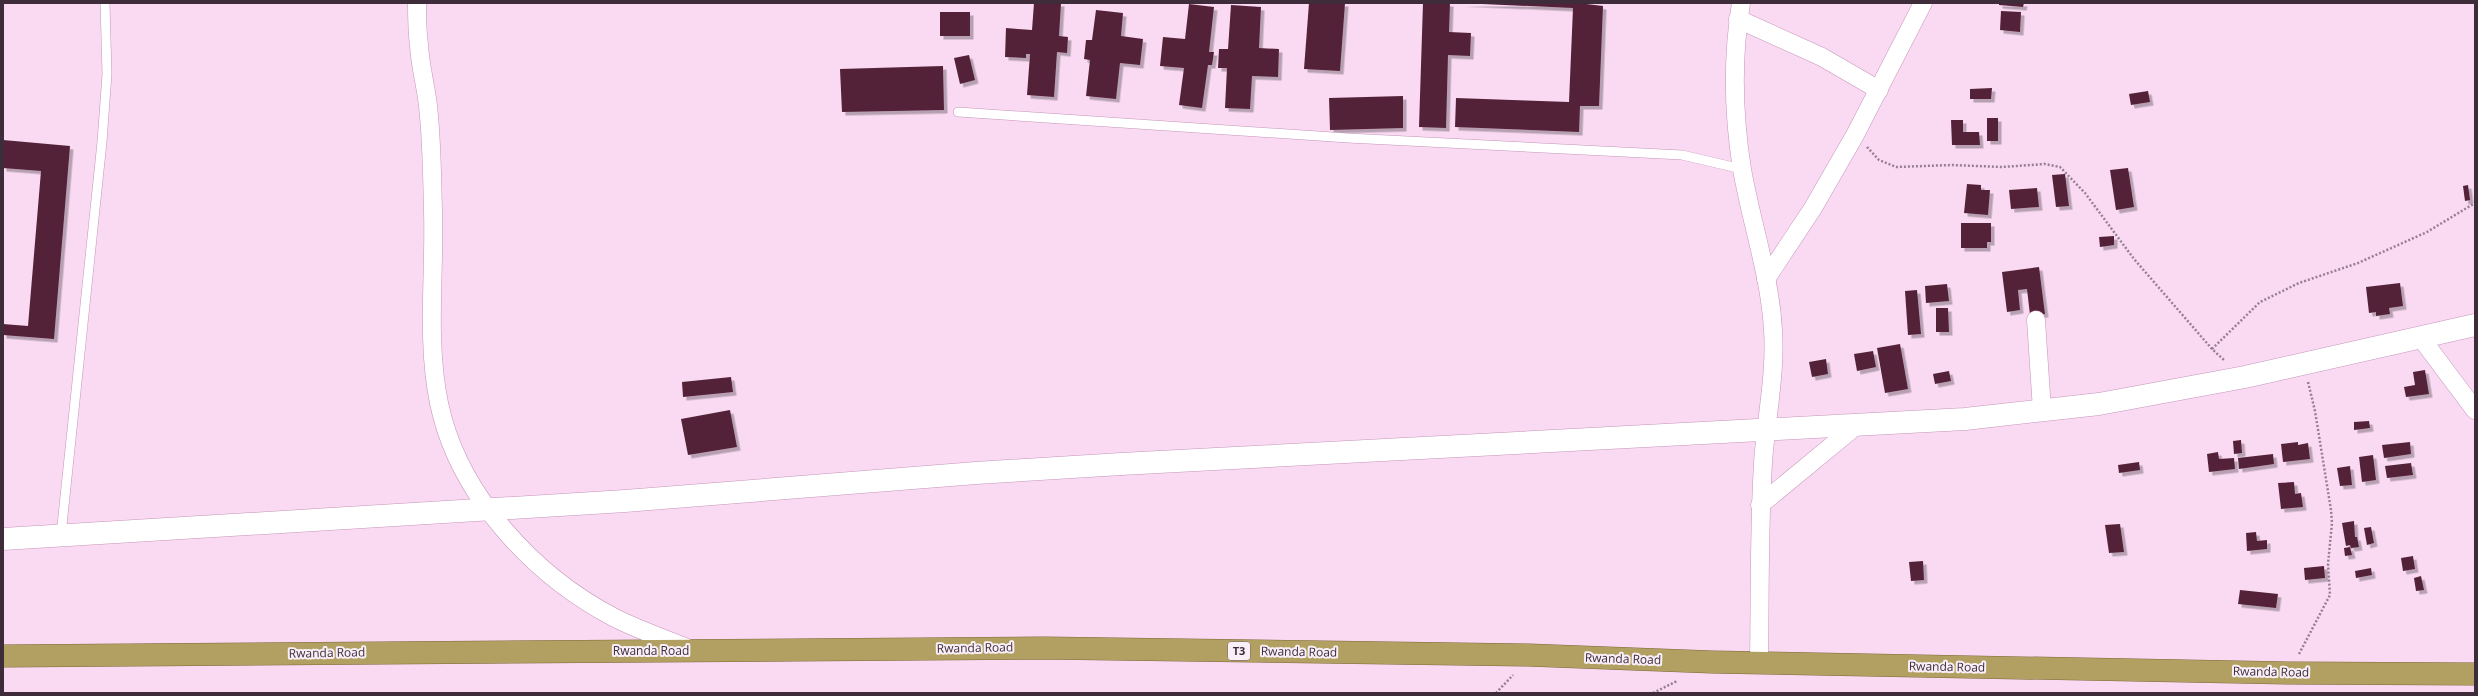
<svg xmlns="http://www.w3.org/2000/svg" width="2478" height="696" font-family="'Open Sans',sans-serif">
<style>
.building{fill:#532338;filter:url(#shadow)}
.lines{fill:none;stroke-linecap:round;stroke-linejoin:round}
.service-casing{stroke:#c595bb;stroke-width:10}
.minor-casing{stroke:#c595bb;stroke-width:19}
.tertiary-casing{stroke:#c595bb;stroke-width:23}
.trunk-casing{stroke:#7d683a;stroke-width:23}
.path{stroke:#977e91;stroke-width:2.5;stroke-dasharray:2 2;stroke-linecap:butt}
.service{stroke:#fff;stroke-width:9}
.minor{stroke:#fff;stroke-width:18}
.tertiary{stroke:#fff;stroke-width:22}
.trunk{stroke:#b2a062;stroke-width:22}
.labels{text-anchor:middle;stroke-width:4;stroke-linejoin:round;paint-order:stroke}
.shield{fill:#f9eff6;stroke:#776673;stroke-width:1}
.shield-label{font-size:11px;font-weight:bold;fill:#3f2c3b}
.street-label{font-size:12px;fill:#3f2c3b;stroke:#f9eff6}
</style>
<defs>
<filter id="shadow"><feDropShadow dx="3.5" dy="3.5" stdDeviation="0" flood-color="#0004"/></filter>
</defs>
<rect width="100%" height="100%" fill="#f9daf2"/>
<g class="building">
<path d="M 1034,3 L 1061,3 L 1059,36 L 1068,37 L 1067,53 L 1057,52 L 1054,97 L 1027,95 L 1030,54 L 1026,54 L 1026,58 L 1005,57 L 1006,28 L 1032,30 Z"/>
<path d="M 1309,3 L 1345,3 L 1340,71 L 1304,69 Z"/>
<path d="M 1423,3 L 1450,3 L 1449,32 L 1471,33 L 1470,56 L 1448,55 L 1446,128 L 1419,127 Z"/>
<path d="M 1460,3 L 1578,3 L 1603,6 L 1599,106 L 1580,106 L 1579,132 L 1455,127 L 1456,98 L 1569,102 L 1573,8 Z"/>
<path d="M 1999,3 L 2024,3 L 2023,7 L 1999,5 Z"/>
<path d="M 1189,4 L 1214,7 L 1209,52 L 1214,52 L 1212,65 L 1208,65 L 1202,108 L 1179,105 L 1184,68 L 1160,66 L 1163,37 L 1185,39 Z"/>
<path d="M 1231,5 L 1261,7 L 1259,48 L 1279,49 L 1278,77 L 1252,76 L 1250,109 L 1225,108 L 1227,68 L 1218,68 L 1219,49 L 1228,49 Z"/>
<path d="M 1096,10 L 1123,13 L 1121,36 L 1143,39 L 1140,65 L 1120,63 L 1116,99 L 1086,96 L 1090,60 L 1084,59 L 1086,40 L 1092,40 Z"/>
<path d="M 2001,11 L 2021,12 L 2020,32 L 2000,30 Z"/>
<rect x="940" y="12" width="30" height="24"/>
<path d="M 969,55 L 975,80 L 960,84 L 954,58 Z"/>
<path d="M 943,66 L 944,110 L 842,112 L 840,69 Z"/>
<path d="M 1992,88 L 1991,99 L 1970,99 L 1970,89 Z"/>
<path d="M 2148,91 L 2150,102 L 2131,105 L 2129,94 Z"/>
<path d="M 1403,96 L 1403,128 L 1330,130 L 1329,98 Z"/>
<rect x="1987" y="118" width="11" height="23"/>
<path d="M 1951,120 L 1963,120 L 1963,132 L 1979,132 L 1980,145 L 1952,145 Z"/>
<path d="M 3,140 L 70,146 L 54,339 L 3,335 L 3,324 L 28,326 L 41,171 L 3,168 Z"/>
<path d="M 2128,168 L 2134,207 L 2116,210 L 2110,170 Z"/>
<path d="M 2065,174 L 2069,206 L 2056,207 L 2052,175 Z"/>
<path d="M 1967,184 L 1981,185 L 1981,190 L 1990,190 L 1988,215 L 1964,213 Z"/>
<path d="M 2468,185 L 2470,200 L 2465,201 L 2463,186 Z"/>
<path d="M 2037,188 L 2039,207 L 2011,209 L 2009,190 Z"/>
<path d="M 1961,223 L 1991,223 L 1991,242 L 1987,242 L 1987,248 L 1961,248 Z"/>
<path d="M 2114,236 L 2114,245 L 2100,247 L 2099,237 Z"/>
<path d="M 2039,267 L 2045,314 L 2030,315 L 2027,289 L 2018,290 L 2020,310 L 2007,312 L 2002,272 Z"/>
<path d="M 2400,283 L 2403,306 L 2389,308 L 2390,314 L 2376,316 L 2376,312 L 2369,313 L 2366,287 Z"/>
<path d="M 1947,284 L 1949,301 L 1926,303 L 1925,286 Z"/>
<path d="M 1917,290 L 1921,334 L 1908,335 L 1905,291 Z"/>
<path d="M 1936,308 L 1948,308 L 1949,332 L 1936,332 Z"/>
<path d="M 1900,344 L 1908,389 L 1885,393 L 1877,348 Z"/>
<path d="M 1873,351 L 1876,367 L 1857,371 L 1854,354 Z"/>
<path d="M 1826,359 L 1828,374 L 1812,377 L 1809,362 Z"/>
<path d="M 2425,370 L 2429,394 L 2406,397 L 2404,387 L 2415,385 L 2413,372 Z"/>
<path d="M 1949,371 L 1951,381 L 1935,384 L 1933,374 Z"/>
<path d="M 731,377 L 733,392 L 683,397 L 682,382 Z"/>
<path d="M 730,410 L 737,447 L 688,455 L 681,419 Z"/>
<path d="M 2369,421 L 2370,428 L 2354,430 L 2354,422 Z"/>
<path d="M 2241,440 L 2242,453 L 2234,454 L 2233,441 Z"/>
<path d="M 2298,442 L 2298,445 L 2308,443 L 2310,459 L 2283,462 L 2281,444 Z"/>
<path d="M 2410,442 L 2411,454 L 2384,458 L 2382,445 Z"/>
<path d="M 2218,452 L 2219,459 L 2234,458 L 2235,469 L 2209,472 L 2207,454 Z"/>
<path d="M 2273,454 L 2274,464 L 2239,469 L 2238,458 Z"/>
<path d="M 2373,455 L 2376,480 L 2362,482 L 2359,457 Z"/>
<path d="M 2139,462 L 2140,470 L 2119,473 L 2118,465 Z"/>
<path d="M 2411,463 L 2413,475 L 2387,478 L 2385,466 Z"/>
<path d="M 2350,466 L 2352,485 L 2340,486 L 2337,468 Z"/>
<path d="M 2294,482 L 2295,494 L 2301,493 L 2303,507 L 2281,509 L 2278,483 Z"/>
<path d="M 2354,521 L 2355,537 L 2357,537 L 2359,547 L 2351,548 L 2350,545 L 2346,546 L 2342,523 Z"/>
<path d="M 2120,524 L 2124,552 L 2109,553 L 2105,525 Z"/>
<path d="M 2371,527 L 2374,543 L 2367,545 L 2364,528 Z"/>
<path d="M 2256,532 L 2257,541 L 2267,540 L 2267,549 L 2247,551 L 2246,533 Z"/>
<path d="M 2350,547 L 2352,555 L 2345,556 L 2344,548 Z"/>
<path d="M 2413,556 L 2415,569 L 2403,571 L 2401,558 Z"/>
<path d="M 1923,561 L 1924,580 L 1911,581 L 1909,562 Z"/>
<path d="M 2324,566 L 2325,578 L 2305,580 L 2304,568 Z"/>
<path d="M 2371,568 L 2372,575 L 2356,578 L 2355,571 Z"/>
<path d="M 2421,576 L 2424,590 L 2416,591 L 2414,578 Z"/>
<path d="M 2240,590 L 2278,594 L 2276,608 L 2238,604 Z"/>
</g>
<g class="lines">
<g class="service-casing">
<g id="service">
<path d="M 958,112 L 1348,138 L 1682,155 L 1742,169"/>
<path d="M 61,535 L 102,142 L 107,74 L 105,3"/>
</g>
</g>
<g class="minor-casing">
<g id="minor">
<path d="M 417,3 C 417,17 417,31 419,45 C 420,66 426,86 428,106 C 432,141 432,176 433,211 C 435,274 426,341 439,403 C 458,495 534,576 615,618 C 639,630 665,639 690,649"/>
<path d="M 1741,3 C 1732,59 1733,113 1742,169 C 1751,222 1770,275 1773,330 C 1776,374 1766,418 1763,463 C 1759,529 1760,596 1759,663"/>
<path d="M 1738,19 L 1822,57 L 1879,90"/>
<path d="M 1766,279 L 1813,208 L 1855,135 L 1923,3"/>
<path d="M 2036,320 L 2042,410"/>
<path d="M 2421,338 L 2475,410"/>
<path d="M 1760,505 L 1857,425"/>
</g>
</g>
<g class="tertiary-casing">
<path id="tertiary" d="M 3,539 L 625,501 L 976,473 L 1121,464 L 1965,419 L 2099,404 L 2245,377 L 2475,325"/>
</g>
<g class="trunk-casing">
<path id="trunk" d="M 3,656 L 1043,648 L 1528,655 L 1712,662 L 2289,673 L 2475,674"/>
</g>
<g class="path">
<path d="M 1867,147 L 1879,160 L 1896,167 L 1952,165 L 2002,167 L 2045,164 L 2060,167 L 2085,193 L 2134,259 L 2212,349 L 2224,360"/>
<path d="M 2212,349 L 2260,302 L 2299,283 L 2358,263 L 2427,232 L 2475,203"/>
<path d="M 2299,654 L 2330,595 L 2328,564 L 2332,523 L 2331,510 L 2315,411 L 2308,382"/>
<path d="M 1496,693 L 1513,675"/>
<path d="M 1653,693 L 1677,681"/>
</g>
<use href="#service" class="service"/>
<use href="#minor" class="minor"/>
<use href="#tertiary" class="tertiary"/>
<use href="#trunk" class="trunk"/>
</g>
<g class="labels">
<rect class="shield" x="1228" y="642" width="22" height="18" rx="3"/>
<g class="shield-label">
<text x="1239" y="655">T3</text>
</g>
<g class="street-label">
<text transform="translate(975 648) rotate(-1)" y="4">Rwanda Road</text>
<text x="651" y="655">Rwanda Road</text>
<text transform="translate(1299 652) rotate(1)" y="4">Rwanda Road</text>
<text transform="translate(327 653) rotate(-1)" y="4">Rwanda Road</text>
<text transform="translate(1623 659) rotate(2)" y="4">Rwanda Road</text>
<text transform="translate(1947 667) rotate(1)" y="4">Rwanda Road</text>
<text transform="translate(2271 672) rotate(1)" y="4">Rwanda Road</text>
</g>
</g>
<rect width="2478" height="696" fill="none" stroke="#3f2c3b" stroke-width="8"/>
</svg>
